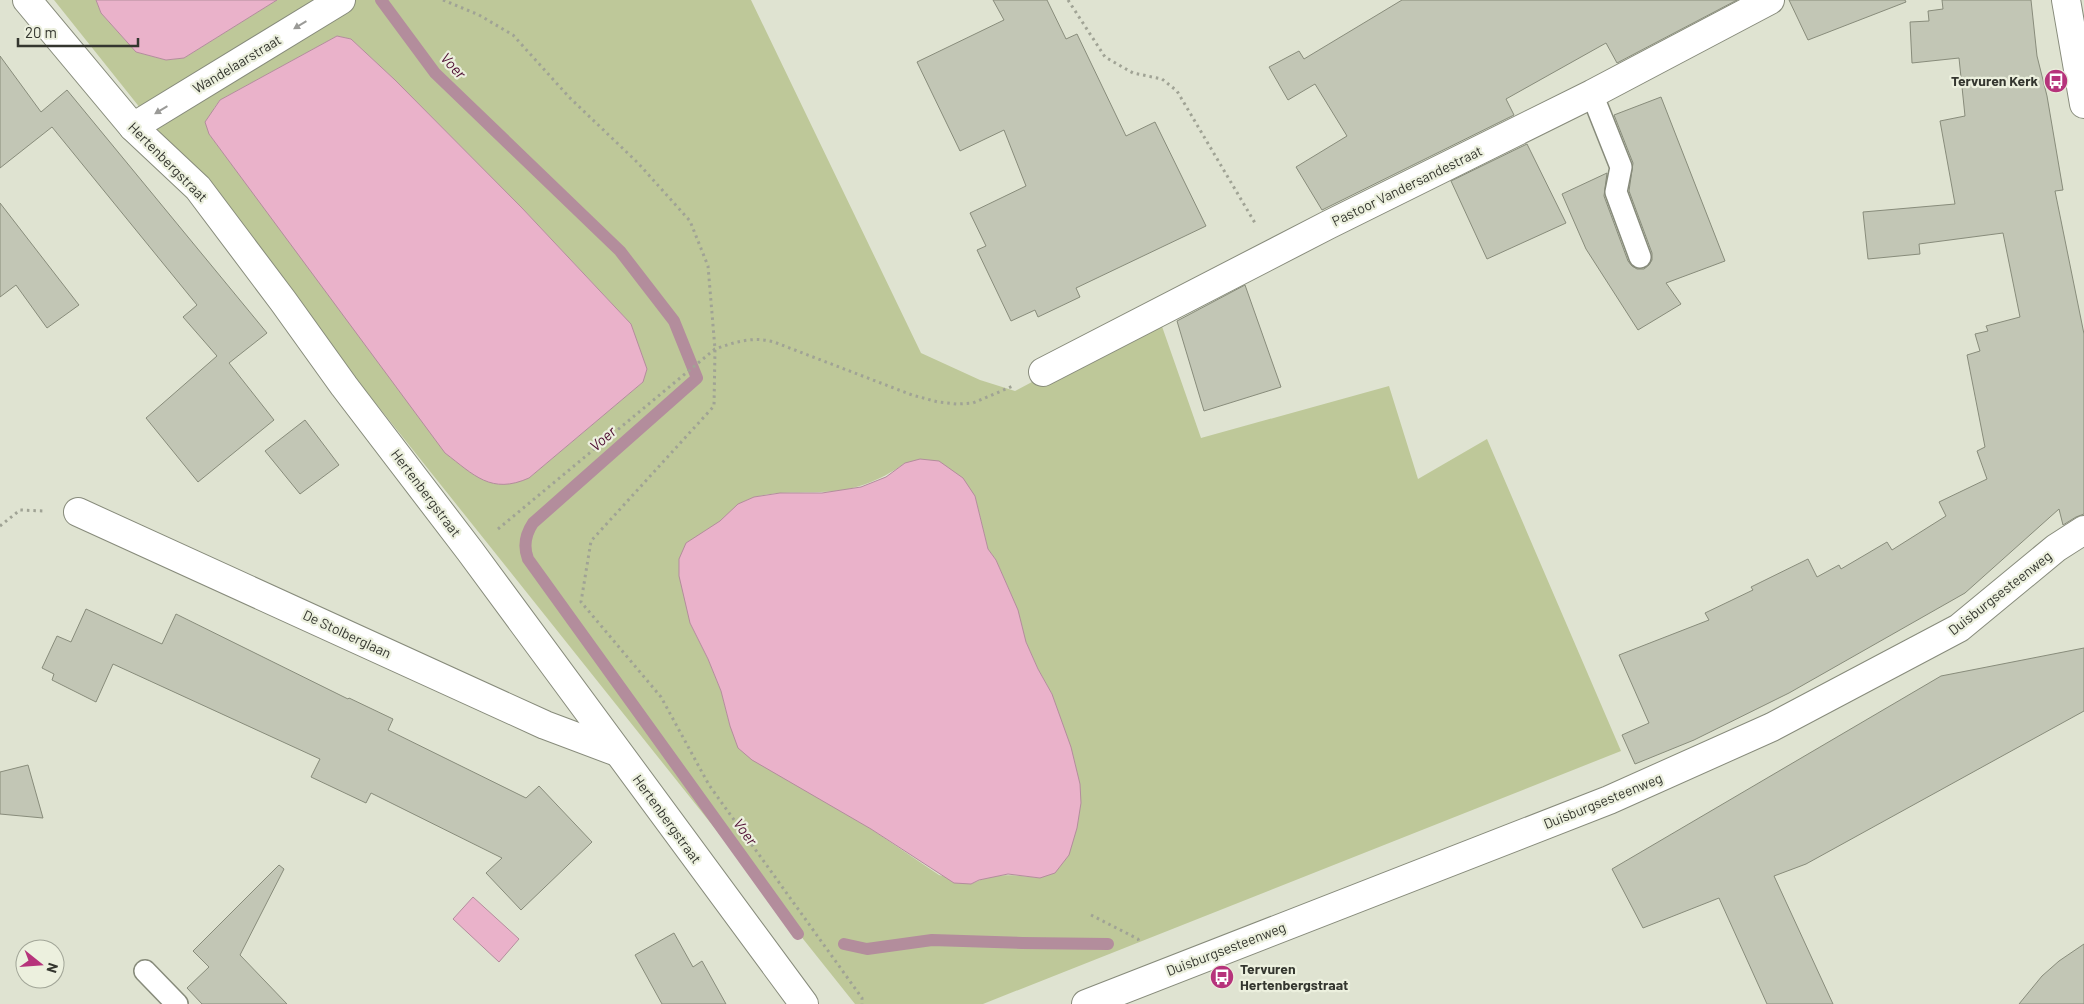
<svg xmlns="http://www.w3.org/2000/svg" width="2084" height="1004" font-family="Barlow,sans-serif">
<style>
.green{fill:#bec899;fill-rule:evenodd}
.water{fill:#eab2ca;stroke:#b38d9c}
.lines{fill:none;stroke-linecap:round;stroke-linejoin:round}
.stream{stroke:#b38d9c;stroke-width:12}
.building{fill:#c2c6b5;stroke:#888c7b}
.lane-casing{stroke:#878b7b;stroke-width:24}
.street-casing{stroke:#878b7b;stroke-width:30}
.secondary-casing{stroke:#878b7b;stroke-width:30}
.path{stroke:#a0a395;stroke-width:3;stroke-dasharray:2.5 4;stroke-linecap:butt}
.lane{stroke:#fff;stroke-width:21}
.street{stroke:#fff;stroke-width:28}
.secondary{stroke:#fff;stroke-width:28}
.oneway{fill:#9a9a97}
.labels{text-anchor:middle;stroke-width:4.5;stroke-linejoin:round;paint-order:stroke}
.street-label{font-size:14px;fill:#34362f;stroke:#ecf0de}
.poi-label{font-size:14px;font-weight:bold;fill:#34362f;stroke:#ecf0de;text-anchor:end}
.water-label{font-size:15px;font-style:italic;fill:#4c0b30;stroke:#ecf0de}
</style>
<rect width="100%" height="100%" fill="#dfe3d1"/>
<path class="green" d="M 54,0 L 96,0 L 101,13 L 136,52 L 166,60 L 184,58 L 277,0 L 751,0 L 921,353 L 980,380 L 1015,391 L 1158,315 L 1201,438 L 1389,386 L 1418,479 L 1487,439 L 1621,751 L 983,1004 L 855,1004 ZM 337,36 L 351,39 L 395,80 L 522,208 L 631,324 L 643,382 L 529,478 L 414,408 L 209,134 L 214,108 L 220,100 ZM 905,463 L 975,496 L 988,549 L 996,560 L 1011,594 L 1026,642 L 1038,669 L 1052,694 L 1040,878 C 1015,875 996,872 971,884 L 939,875 L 871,829 L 772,770 L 730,726 L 721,691 L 708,659 L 690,623 L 686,543 C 698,536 711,529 721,520 C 732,511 738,503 752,498 C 773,491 798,493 820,492 C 852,492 880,481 905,463 Z"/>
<g class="water">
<path d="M 96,0 L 277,0 L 184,58 L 166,60 L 136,52 L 101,13 Z"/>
<path d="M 337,36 L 351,39 L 395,80 L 522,208 L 631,324 L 647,369 L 643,382 L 529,478 C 491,495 474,475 445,453 L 209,134 L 205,122 L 220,100 Z"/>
<path d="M 920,459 L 939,461 L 963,478 L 975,496 L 988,549 L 996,560 L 1011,594 L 1018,610 L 1026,642 L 1038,669 L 1052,694 L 1071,747 L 1080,784 L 1081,803 L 1077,828 L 1069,855 L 1055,873 L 1040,878 L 1008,874 L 979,880 L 971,884 L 954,883 L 871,829 L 752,760 L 738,748 L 730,726 L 721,691 L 708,659 L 690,623 L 679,576 L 679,559 L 686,543 L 720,521 L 738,504 L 754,497 L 780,493 L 822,493 L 861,487 L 886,477 L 905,463 Z"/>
<path d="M 473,897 L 519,939 L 499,962 L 453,919 Z"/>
</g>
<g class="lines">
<g class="stream">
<path d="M 381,0 L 435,73 L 620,251 L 674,321 L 697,378 L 533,523 C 525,535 523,546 528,559 L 798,934"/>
<path d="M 844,944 L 867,949 L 932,940 L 1022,943 L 1108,944"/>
</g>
</g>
<g class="building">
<path d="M 993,0 L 1047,0 L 1066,39 L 1077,34 L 1126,136 L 1155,122 L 1206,226 L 1076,288 L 1080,297 L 1038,317 L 1035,310 L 1011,321 L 977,250 L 986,246 L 970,213 L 1026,186 L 1004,130 L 960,151 L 917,62 L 1004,20 Z"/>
<path d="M 1402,0 L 1737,0 L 1617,63 L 1606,43 L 1506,99 L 1514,115 L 1322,210 L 1296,167 L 1347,136 L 1315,84 L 1288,100 L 1269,67 L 1299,51 L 1304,59 Z"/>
<path d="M 1789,0 L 1905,0 L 1906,2 L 1808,40 Z"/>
<path d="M 1942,0 L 2031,0 L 2037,56 L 2047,96 L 2063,190 L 2055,191 L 2084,334 L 2084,514 L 2076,517 L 2063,525 L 2059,509 L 1965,593 L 1789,693 L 1694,740 L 1635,764 L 1622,735 L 1649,723 L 1619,655 L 1709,620 L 1705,613 L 1753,590 L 1751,587 L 1808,559 L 1817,577 L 1839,565 L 1841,569 L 1887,542 L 1892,550 L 1946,516 L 1939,502 L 1987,479 L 1977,451 L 1985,447 L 1967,355 L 1980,351 L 1975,334 L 1988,331 L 1986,326 L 2020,317 L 2003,233 L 1919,244 L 1920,254 L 1868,259 L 1863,212 L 1955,204 L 1940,121 L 1965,116 L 1959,58 L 1912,63 L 1910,22 L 1929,21 L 1928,11 L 1943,9 Z"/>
<path d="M 0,56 L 41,112 L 67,90 L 267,333 L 229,363 L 274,420 L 198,482 L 146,418 L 217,356 L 183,317 L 197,305 L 52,127 L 0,168 Z"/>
<path d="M 1661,97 L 1725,261 L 1666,283 L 1681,304 L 1638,330 L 1586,249 L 1562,194 L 1607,173 L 1604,196 L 1628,261 L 1632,266 L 1637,269 L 1644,269 L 1649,265 L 1652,260 L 1652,253 L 1629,191 L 1633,163 L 1614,115 Z"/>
<path d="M 1527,144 L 1566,223 L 1487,259 L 1451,181 Z"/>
<path d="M 0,203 L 79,305 L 47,328 L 16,285 L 0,297 Z"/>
<path d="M 1245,285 L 1281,387 L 1204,411 L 1177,321 Z"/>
<path d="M 305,420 L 339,465 L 300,494 L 265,451 Z"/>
<path d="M 86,609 L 162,644 L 176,614 L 348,699 L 349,698 L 393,719 L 388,730 L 526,798 L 539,786 L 592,842 L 521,910 L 486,873 L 502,858 L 371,793 L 366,803 L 311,777 L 320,759 L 113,664 L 96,702 L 52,680 L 54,674 L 42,668 L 57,636 L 71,642 Z"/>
<path d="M 2084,648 L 2084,711 L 1806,864 L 1774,876 L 1833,1004 L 1767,1004 L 1719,898 L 1643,928 L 1612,869 L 1941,676 Z"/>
<path d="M 28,765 L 43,818 L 0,814 L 0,772 Z"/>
<path d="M 279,865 L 284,869 L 240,955 L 287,1004 L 202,1004 L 187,988 L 209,967 L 193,951 Z"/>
<path d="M 674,933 L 693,967 L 702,961 L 726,1004 L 662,1004 L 635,955 Z"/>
<path d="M 2084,944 L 2084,1004 L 2019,1004 L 2042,976 L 2059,961 Z"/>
</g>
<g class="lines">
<g class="lane-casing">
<g id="lane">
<path d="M 1592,94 L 1621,167 L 1616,192 L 1640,257"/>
<path d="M 145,971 L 177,1004"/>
</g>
</g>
<g class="street-casing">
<g id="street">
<path d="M 27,0 L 133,127 L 198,188 L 283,301 L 344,386 L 470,551 L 804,1004"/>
<path d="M 133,127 L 341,0"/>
<path d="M 1043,372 L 1328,225 L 1592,94 L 1770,0"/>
<path d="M 78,512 L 545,725 L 617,752"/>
</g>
</g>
<g class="secondary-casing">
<g id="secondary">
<path d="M 2066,0 L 2084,104"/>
<path d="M 1086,1004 L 1609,800 L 1772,727 L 1959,628 L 2056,548 L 2084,530"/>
</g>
</g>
<g class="path">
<path d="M 443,0 L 479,15 L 513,35 L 569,97 L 638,163 L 690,221 L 708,266 L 715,349 L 714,406 L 591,541 L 581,602 L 661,697 L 709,785 L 862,998 L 862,1004"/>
<path d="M 1068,0 L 1105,57 L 1133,73 L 1162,79 L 1177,91 L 1255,223"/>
<path d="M 0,526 L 20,510 L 44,511"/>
<path d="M 498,529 L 715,349 C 735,342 753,336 774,342 L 912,395 L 938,402 L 957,404 L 973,403 L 1013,386"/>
<path d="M 1091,915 L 1138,939 L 1140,944"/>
</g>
<use href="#lane" class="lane"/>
<use href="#street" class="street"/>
<use href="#secondary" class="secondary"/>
</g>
<defs><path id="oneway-solid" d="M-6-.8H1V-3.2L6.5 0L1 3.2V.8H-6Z" transform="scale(1.25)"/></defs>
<g class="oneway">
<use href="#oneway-solid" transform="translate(300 25) rotate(149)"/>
<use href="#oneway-solid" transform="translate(161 110) rotate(149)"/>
</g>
<defs>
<g id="bus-disc" transform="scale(1.25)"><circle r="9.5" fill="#b6337b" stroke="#ecf0de"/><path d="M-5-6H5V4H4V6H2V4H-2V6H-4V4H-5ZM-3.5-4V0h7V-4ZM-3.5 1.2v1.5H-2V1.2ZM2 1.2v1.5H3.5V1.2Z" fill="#fff"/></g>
</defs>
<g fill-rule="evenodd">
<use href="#bus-disc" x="2056" y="81"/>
<use href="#bus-disc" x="1222" y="977"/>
</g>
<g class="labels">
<g class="street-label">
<text transform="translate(237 64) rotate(-31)" y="5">Wandelaarstraat</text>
<text transform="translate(168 162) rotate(45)" y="5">Hertenbergstraat</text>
<text transform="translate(1407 186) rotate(-26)" y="5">Pastoor Vandersandestraat</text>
<text transform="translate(426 493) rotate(53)" y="5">Hertenbergstraat</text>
<text transform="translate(2000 593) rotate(-38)" y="5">Duisburgsesteenweg</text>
<text transform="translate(347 634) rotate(25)" y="5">De Stolberglaan</text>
<text transform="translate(1603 801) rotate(-22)" y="5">Duisburgsesteenweg</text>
<text transform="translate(667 819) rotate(54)" y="5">Hertenbergstraat</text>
<text transform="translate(1226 949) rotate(-21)" y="5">Duisburgsesteenweg</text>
</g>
<g class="poi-label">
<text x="2038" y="86">Tervuren Kerk</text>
<text x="1240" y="974" text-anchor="start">Tervuren<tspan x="1240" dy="16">Hertenbergstraat</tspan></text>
</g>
<g class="water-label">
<text transform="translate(453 66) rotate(47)" y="5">Voer</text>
<text transform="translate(603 439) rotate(-41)" y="5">Voer</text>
<text transform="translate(745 832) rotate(54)" y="5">Voer</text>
</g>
</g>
<g transform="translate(40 964) rotate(107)"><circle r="24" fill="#ecf0de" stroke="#a2a698"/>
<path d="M0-4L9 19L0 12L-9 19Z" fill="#b6337b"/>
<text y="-8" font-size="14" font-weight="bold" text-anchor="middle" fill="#34362f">N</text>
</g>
<path d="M18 38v8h120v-8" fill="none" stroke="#34362f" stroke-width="2.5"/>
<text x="25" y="38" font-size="15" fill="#34362f" stroke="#ecf0de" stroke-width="4" paint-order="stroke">20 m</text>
</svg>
